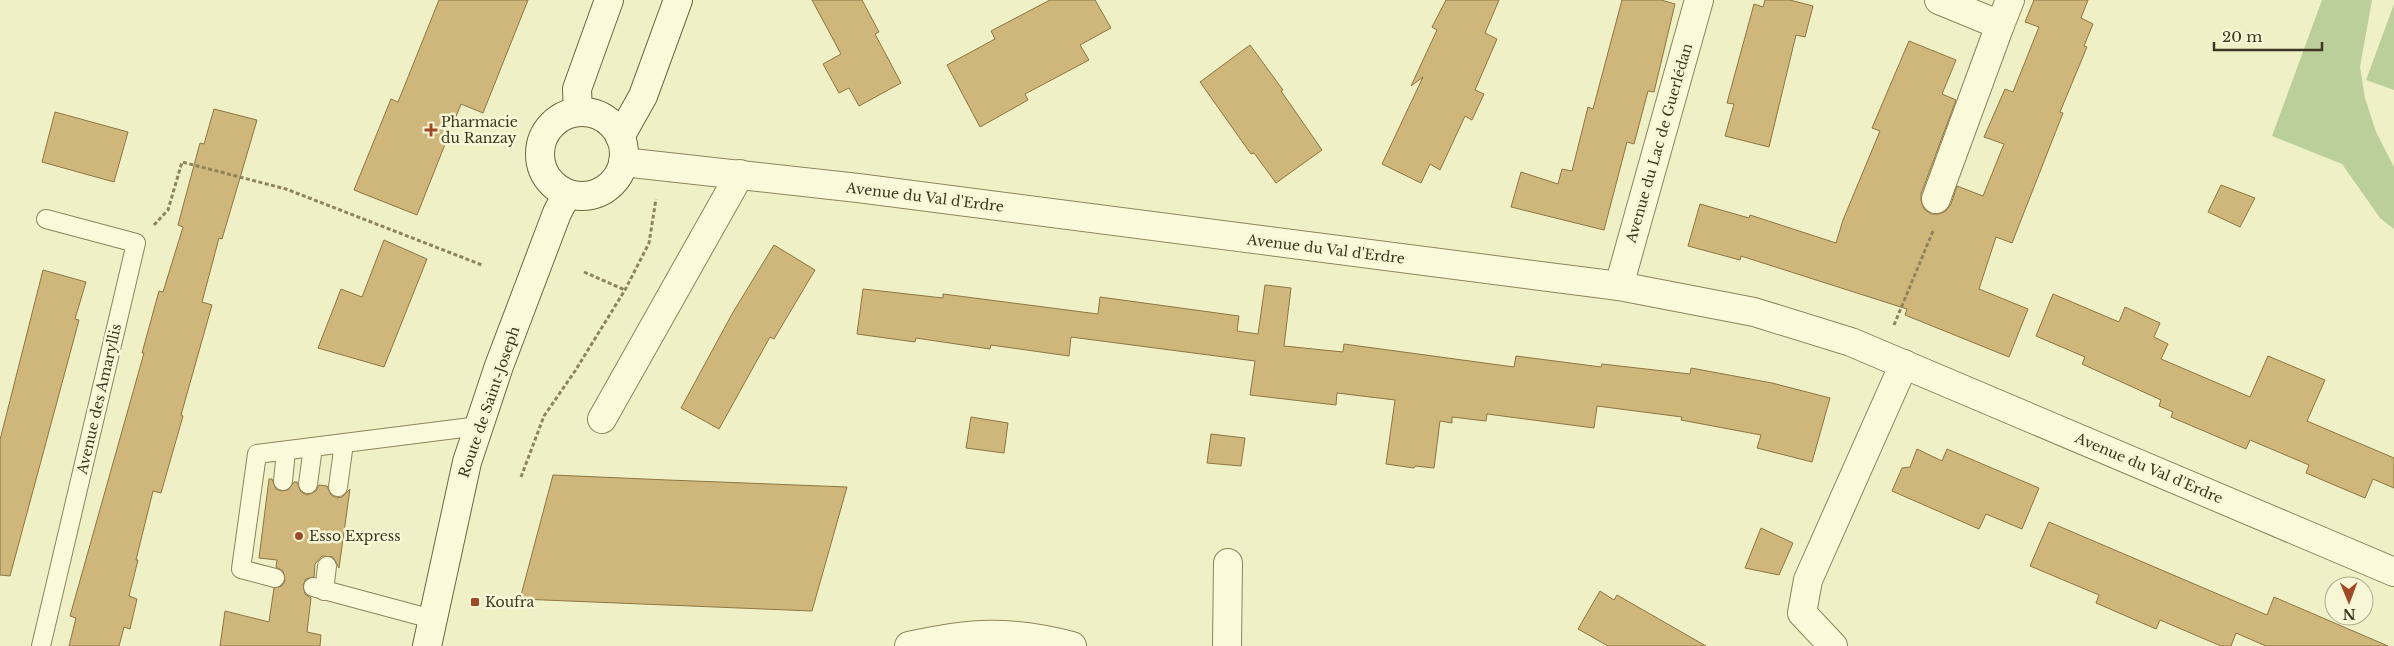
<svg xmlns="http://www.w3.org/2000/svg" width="2394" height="646" font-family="'Libre Baskerville',serif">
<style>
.green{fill:#bacf9a}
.building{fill:#cfb77c;stroke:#8d7540}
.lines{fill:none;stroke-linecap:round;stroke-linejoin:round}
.lane-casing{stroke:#8d845b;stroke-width:20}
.street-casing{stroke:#8d845b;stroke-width:30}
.secondary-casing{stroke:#6f653e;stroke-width:30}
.path{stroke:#8d845b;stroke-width:3;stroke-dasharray:4 2.5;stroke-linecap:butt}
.lane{stroke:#fafadb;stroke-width:18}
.street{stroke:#fafadb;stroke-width:28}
.secondary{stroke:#fafadb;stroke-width:28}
.poi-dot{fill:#9e4a29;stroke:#f7f7d7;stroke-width:2}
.labels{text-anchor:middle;stroke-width:5;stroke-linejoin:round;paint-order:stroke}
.poi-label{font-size:14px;fill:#3d3620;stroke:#f7f7d7;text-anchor:start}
.street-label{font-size:14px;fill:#3d3620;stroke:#f7f7d7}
</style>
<rect width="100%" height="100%" fill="#f0f0c7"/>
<g class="green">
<path d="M 2322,0 L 2372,0 L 2360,67 L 2365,98 L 2376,132 L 2394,167 L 2394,229 L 2380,218 L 2342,164 L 2272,136 Z"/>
<path d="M 2394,4 L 2394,90 L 2366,80 Z"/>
</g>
<g class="building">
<path d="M 439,0 L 528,0 L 483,113 L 461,104 L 417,215 L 354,190 L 391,99 L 398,102 Z"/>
<path d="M 812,0 L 862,0 L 879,32 L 875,34 L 901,83 L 859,106 L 849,88 L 839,93 L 823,64 L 841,54 Z"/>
<path d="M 1050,0 L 1095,0 L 1111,28 L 1080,45 L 1089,60 L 1025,94 L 1028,100 L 980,127 L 947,65 L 995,39 L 991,31 Z"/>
<path d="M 1446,0 L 1499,0 L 1485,33 L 1497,39 L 1475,90 L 1484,94 L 1472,120 L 1465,116 L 1440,170 L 1430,164 L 1421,183 L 1382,164 L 1423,77 L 1411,86 L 1437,30 L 1432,27 Z"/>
<path d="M 1622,0 L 1661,0 L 1675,4 L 1654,92 L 1648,91 L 1634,144 L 1627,142 L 1604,230 L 1511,207 L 1521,172 L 1558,184 L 1562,169 L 1572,171 L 1588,107 L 1593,109 Z"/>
<path d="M 1765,0 L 1790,0 L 1813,6 L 1805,37 L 1796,35 L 1769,147 L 1725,136 L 1734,104 L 1727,103 L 1754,4 L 1763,7 Z"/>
<path d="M 2034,0 L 2088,0 L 2081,18 L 2093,24 L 2084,46 L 2087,47 L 2060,112 L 2063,113 L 2012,243 L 1996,237 L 1979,289 L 2028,309 L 2009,357 L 1905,315 L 1907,309 L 1741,256 L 1740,260 L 1688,246 L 1700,204 L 1749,218 L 1750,215 L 1836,243 L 1843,220 L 1880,131 L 1872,128 L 1909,41 L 1956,60 L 1942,94 L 1956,100 L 1921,194 L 1921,201 L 1924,209 L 1931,214 L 1939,214 L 1946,211 L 1951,204 L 1957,186 L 1983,196 L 2004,144 L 1984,137 L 2005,89 L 2013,92 L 2039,27 L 2025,22 Z"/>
<path d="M 1250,45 L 1283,90 L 1281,91 L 1322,150 L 1276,183 L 1254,153 L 1251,154 L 1200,82 Z"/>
<path d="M 214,109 L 257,120 L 222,239 L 219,238 L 202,302 L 212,305 L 181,415 L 183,416 L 161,493 L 153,491 L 136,560 L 138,560 L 129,596 L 137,599 L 130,629 L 124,627 L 119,646 L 69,646 L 76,618 L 70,616 L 144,353 L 142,353 L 159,291 L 163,292 L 183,227 L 178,225 L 200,143 L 204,144 Z"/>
<path d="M 55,112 L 128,132 L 114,182 L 42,162 Z"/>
<path d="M 2221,185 L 2255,198 L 2240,227 L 2208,212 Z"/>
<path d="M 384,240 L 427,259 L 384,367 L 318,348 L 341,289 L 362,297 Z"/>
<path d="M 774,245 L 815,270 L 774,339 L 770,337 L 719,429 L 681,408 L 732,314 Z"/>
<path d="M 43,270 L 86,282 L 75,319 L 79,320 L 10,576 L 0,575 L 0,440 Z"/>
<path d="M 1265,285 L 1291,288 L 1284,346 L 1343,352 L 1344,344 L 1514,367 L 1516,356 L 1601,367 L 1602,364 L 1690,374 L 1691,368 L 1772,383 L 1830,398 L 1812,462 L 1757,448 L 1761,435 L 1681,420 L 1682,417 L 1597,406 L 1594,428 L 1487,414 L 1486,421 L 1452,417 L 1452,423 L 1440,421 L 1434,468 L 1415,466 L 1414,468 L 1386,464 L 1395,400 L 1337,393 L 1336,405 L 1250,395 L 1255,361 L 1071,337 L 1069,356 L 991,345 L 990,349 L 916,338 L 915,342 L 857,334 L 863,289 L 943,298 L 943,294 L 1098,314 L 1100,297 L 1239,316 L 1237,331 L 1258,334 Z"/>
<path d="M 2053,294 L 2119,322 L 2125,307 L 2160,323 L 2154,337 L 2168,344 L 2161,359 L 2250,397 L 2268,356 L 2325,380 L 2307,421 L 2394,458 L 2394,488 L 2373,479 L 2365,498 L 2306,473 L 2309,465 L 2250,440 L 2246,449 L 2171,417 L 2173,412 L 2159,406 L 2161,400 L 2082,364 L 2085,357 L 2036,336 Z"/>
<path d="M 971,417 L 1008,423 L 1004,453 L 966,448 Z"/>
<path d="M 1211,434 L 1245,438 L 1241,466 L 1207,463 Z"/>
<path d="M 1917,449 L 1942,461 L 1947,449 L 2039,488 L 2022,529 L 1986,514 L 1979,529 L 1892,491 L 1902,468 L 1910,467 Z"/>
<path d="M 553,475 L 668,480 L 847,487 L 812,611 L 520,599 Z"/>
<path d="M 269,479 L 272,479 L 276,489 L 281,491 L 288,490 L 294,482 L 297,482 L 301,492 L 307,495 L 316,491 L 319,485 L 327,486 L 331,495 L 337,498 L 342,497 L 350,489 L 339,568 L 333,557 L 322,556 L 315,564 L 314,577 L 306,579 L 303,585 L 305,594 L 311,598 L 307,632 L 321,635 L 320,646 L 220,646 L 225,611 L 269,622 L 274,588 L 282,586 L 285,581 L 283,571 L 276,567 L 277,560 L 259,558 Z"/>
<path d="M 2049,522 L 2267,615 L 2274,597 L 2388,646 L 2266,646 L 2236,633 L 2231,646 L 2221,646 L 2160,620 L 2156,629 L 2096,603 L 2099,595 L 2030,566 Z"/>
<path d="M 1761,528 L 1793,543 L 1779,575 L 1745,568 Z"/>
<path d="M 1600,591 L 1614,600 L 1617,595 L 1706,646 L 1608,646 L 1578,629 Z"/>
</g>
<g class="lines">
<g class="lane-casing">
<g id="lane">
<path d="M 283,481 L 286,451"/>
<path d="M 308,484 L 313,447"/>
<path d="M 338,487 L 344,443"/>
<path d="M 275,578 L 241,569 L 257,454 L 479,426"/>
<path d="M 313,587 L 432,619"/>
<path d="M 324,591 L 327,566"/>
<path d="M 41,646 L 136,243 L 46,219"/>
</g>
</g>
<g class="street-casing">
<g id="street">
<path d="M 2000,25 L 2010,0"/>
<path d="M 623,162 L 858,188 L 1619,286 L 1754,312 L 1851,342 L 2394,572"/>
<path d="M 1936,199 L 2000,25 L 1939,0"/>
<path d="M 1619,286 L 1699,0"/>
<path d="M 602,419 L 740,174"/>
<path d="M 909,646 C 971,632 1009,630 1072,646"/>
<path d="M 1227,646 L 1228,563"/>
<path d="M 1833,646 L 1802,613 L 1808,580 L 1904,364"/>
</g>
</g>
<g class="secondary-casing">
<g id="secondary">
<path d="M 578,112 L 577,89 L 609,0"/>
<circle cx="582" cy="154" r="42"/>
<path d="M 620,137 L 643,96 L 678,0"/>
<path d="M 427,646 L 467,462 L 499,366 L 557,213 L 567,194"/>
</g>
</g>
<g class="path">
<path d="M 154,225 L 168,210 L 182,162 L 286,189 L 482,265"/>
<path d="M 584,272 L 625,290"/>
<path d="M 1894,325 L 1933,231"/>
<path d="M 521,477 L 544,416 L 575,371 L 625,290 L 649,243 L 656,199"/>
</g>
<use href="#lane" class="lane"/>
<use href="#street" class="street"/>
<use href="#secondary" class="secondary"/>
</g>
<g class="poi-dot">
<path d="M428.5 122.5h5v5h5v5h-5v5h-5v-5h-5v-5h5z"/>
<circle cx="299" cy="536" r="5"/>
<rect x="470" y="597" width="10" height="10" rx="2.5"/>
</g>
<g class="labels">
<g class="poi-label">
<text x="441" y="127">Pharmacie<tspan x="441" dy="16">du Ranzay</tspan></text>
<text x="309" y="541">Esso Express</text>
<text x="485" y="607">Koufra</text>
</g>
<g class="street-label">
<text transform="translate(1659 143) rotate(-74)" y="5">Avenue du Lac de Guerlédan</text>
<text transform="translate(925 197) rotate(7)" y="5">Avenue du Val d'Erdre</text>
<text transform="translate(1326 249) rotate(7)" y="5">Avenue du Val d'Erdre</text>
<text transform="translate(99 399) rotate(-77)" y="5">Avenue des Amaryllis</text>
<text transform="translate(489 402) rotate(-71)" y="5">Route de Saint-Joseph</text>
<text transform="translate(2149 468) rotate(23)" y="5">Avenue du Val d'Erdre</text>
</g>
</g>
<g transform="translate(2349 601) rotate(179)"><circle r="24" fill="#f7f7d7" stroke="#adaa8e"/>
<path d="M0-4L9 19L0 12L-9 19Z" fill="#9e4a29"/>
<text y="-8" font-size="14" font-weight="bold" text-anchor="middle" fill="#3d3620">N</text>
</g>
<path d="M2214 42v8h108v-8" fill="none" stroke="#3d3620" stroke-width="2.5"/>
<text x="2222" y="42" font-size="15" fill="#3d3620" stroke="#f7f7d7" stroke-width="4" paint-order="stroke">20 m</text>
</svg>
